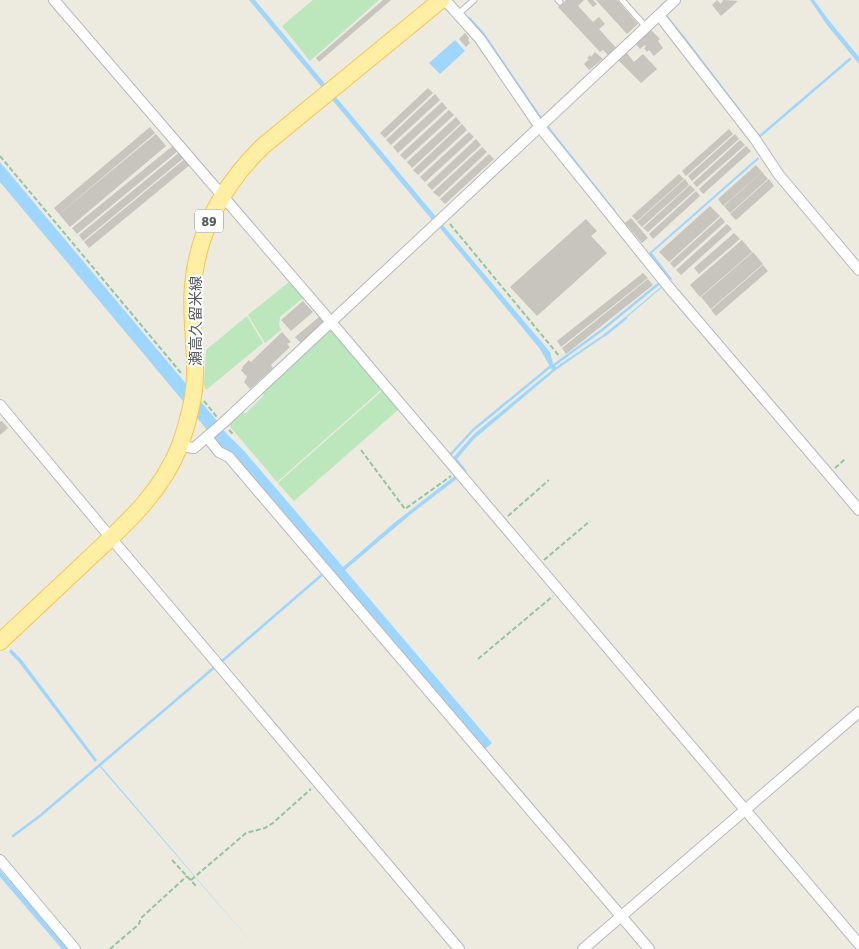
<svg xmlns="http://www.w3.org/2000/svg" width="859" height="949" font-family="Signika,'Noto Sans JP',sans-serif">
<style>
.green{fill:#bce6bb}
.water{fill:#9fd6ff}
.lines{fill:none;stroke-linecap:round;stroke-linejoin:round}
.stream{stroke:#9fd6ff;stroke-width:2.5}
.building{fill:#c8c4be}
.service-casing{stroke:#b6b9be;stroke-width:7}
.minor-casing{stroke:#b6b9be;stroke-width:12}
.primary-casing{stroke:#f7c64f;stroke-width:18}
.path{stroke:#93c5a0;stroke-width:2;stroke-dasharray:5 2.5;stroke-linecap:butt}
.service{stroke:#fff;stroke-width:5}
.minor{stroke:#fff;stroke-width:10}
.primary{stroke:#ffefa4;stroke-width:16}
.labels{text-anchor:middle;stroke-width:4;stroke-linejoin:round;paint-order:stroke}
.shield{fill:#fff;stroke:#8b8e91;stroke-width:1}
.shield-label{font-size:14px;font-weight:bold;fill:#595d62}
.street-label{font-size:15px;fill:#595d62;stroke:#fff}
</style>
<rect width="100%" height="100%" fill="#edeae0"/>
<g class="green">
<path d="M 313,0 L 379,0 L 310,61 L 282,26 Z"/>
<path d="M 289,282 L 303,298 L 280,317 L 279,325 L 281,330 L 265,343 L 248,315 Z"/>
<path d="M 247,316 L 263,343 L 206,390 L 204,385 L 206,350 Z"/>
<path d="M 331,328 L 383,388 L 277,482 L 227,423 L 239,413 L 246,413 L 264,395 L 262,392 Z"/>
<path d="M 383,390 L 400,408 L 294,501 L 278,483 Z"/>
</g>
<g class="water">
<path d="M 249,0 L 255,0 L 437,218 L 433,221 Z"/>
<path d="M 810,0 L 814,0 L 827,18 L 859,57 L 859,64 L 827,25 Z"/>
<path d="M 455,40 L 465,51 L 440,74 L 429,63 Z"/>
<path d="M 758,157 L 759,159 L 652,253 L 672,279 L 605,336 L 557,369 L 474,439 L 457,459 L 467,471 L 411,514 L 345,570 L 492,743 L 484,750 L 230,452 L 222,448 L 214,438 L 222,429 L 245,452 L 343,567 L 394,523 L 461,471 L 452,459 L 474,434 L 552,370 L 540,349 L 439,227 L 442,224 L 550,352 L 553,364 L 556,367 L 609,331 L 669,280 L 669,279 L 649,253 Z"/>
<path d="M 0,162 L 218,422 L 208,431 L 0,182 Z"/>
<path d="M 11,649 L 21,659 L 97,760 L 95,762 L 18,661 L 9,652 Z"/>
<path d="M 101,766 L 257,949 L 100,767 Z"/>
<path d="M 0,870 L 69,949 L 62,949 L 0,877 Z"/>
</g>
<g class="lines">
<g class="stream">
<path d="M 661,6 L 667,1"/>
<path d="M 666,16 L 684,38 L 739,110"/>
<path d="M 469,18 L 482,32 L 542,120"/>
<path d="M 546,125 L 615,212"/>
<path d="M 757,134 L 760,136 L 850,59"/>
<path d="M 656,263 L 667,276 L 666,278"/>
<path d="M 605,335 L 626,318"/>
<path d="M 554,365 L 602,330 L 662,281"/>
<path d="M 449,454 L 450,455 L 473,430 L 551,366"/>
<path d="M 221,662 L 324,573"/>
<path d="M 13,836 L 41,815 L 216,666"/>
</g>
</g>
<g class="building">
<path d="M 383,0 L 391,0 L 319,62 L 316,58 Z"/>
<path d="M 566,0 L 584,0 L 578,6 L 593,22 L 599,17 L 605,24 L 599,29 L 617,49 L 609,56 L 603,50 L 600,52 L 558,7 Z"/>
<path d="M 587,0 L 593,0 L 597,4 L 593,7 Z"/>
<path d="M 596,0 L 617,0 L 638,24 L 627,34 Z"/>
<path d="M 717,0 L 721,4 L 723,0 L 738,1 L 721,16 L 712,5 Z"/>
<path d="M 651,30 L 660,39 L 658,41 L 663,48 L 654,56 L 649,50 L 647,52 L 644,48 L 646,47 L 645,45 L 640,49 L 635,43 Z"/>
<path d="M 465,33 L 469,38 L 468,40 L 470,43 L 466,47 L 459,39 Z"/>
<path d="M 595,52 L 603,59 L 589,70 L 584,64 L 589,59 L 587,58 L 590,55 L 591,57 Z"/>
<path d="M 626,52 L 634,62 L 643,54 L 657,69 L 641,83 L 617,59 Z"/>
<path d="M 428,88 L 433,93 L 385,138 L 380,133 Z"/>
<path d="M 435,94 L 440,100 L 391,145 L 386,140 Z"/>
<path d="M 442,102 L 447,108 L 398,153 L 393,147 Z"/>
<path d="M 449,110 L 454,115 L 405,160 L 400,155 Z"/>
<path d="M 456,117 L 461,123 L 412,168 L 407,162 Z"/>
<path d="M 462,124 L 467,130 L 418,175 L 413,170 Z"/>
<path d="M 150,127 L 155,133 L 59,214 L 54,208 Z"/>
<path d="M 729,129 L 733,134 L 686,176 L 682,171 Z"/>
<path d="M 469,132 L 474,137 L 425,182 L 420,177 Z"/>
<path d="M 156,134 L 166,146 L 70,227 L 59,214 Z"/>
<path d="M 735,134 L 739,139 L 692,181 L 688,176 Z"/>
<path d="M 476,139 L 481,145 L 432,190 L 427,185 Z"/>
<path d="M 740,140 L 745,145 L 697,187 L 693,183 Z"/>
<path d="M 175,144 L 179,150 L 77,234 L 72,228 Z"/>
<path d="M 746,146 L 751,151 L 703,194 L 699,189 Z"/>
<path d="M 482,147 L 487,152 L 439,197 L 433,192 Z"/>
<path d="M 181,151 L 185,157 L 83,241 L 79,235 Z"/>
<path d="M 489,154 L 494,159 L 445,204 L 440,199 Z"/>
<path d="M 186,158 L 191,164 L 89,248 L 84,242 Z"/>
<path d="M 756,165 L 762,172 L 723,206 L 718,199 Z"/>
<path d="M 762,172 L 768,179 L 730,213 L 724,206 Z"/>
<path d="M 679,174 L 684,179 L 637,221 L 632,216 Z"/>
<path d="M 685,179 L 689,185 L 642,227 L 637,222 Z"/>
<path d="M 769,179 L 774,186 L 736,220 L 730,214 Z"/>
<path d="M 690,185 L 695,190 L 648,232 L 643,228 Z"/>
<path d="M 696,191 L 700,196 L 653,239 L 649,234 Z"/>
<path d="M 710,206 L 720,216 L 669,262 L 659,252 Z"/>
<path d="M 721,217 L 725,222 L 674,268 L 670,263 Z"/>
<path d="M 631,218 L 648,238 L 642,243 L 625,223 Z"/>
<path d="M 586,219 L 597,231 L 591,236 L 607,253 L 537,316 L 510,287 Z"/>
<path d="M 727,224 L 732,229 L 681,275 L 676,270 Z"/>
<path d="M 734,233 L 740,239 L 699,274 L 694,268 Z"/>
<path d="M 742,240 L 752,252 L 700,297 L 690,285 Z"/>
<path d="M 753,252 L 763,264 L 711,309 L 701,297 Z"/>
<path d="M 763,265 L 768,271 L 716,316 L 711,310 Z"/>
<path d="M 643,273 L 648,278 L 561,347 L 557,341 Z"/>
<path d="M 648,279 L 653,285 L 566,354 L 562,348 Z"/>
<path d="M 303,301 L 313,312 L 291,331 L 281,320 Z"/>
<path d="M 319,317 L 325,324 L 302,344 L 295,337 Z"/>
<path d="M 282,332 L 291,342 L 287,344 L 290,347 L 271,365 L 273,368 L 250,389 L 244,382 L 247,377 L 241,370 L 243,368 L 242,367 L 249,360 L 251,362 Z"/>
<path d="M 2,421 L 8,428 L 0,435 L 0,422 Z"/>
</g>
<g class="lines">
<g class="service-casing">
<g id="service">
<path d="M 558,0 L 560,2"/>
<path d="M 622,0 L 646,27"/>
<path d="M 458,14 L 474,0"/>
</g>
</g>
<g class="minor-casing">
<g id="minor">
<path d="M 54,0 L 331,322 L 859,944"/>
<path d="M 445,0 L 480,39 L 540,127 L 667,285 L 859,510"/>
<path d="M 659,15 L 755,139 L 779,175 L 859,270"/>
<path d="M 0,405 L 111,538 L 459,949"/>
<path d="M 207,437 L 219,452 L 229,457 L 649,949"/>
<path d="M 180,446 L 194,448 L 223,423 L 675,0"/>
<path d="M 0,860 L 75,949"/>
<path d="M 583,949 L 859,712"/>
</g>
</g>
<g class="primary-casing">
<path id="primary" d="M 0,642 C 28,616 55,590 83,564 C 120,529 161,495 180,445 C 187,426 195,396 195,375 C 196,345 190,315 193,285 C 198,230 224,184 263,146 L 441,0"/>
</g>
<g class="path">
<path d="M 0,156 L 182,374"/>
<path d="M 450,224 L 560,357"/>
<path d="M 204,401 L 217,417"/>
<path d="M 229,430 L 234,435"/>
<path d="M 361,450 L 405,509 L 451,476"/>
<path d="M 835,468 L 845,459"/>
<path d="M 508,516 L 549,480"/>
<path d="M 544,560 L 590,521"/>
<path d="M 478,659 L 553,596"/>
<path d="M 172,860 L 196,886"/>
<path d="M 191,880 L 246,833 L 265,828 L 273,823 L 311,789"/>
<path d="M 110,949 L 139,924 L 141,918 L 187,876"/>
</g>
<use href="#service" class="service"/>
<use href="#minor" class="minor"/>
<use href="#primary" class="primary"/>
</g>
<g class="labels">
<rect class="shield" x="195" y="209.5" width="28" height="23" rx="4"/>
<g class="shield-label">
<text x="209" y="226">89</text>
</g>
<g class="street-label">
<text transform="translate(196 321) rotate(-90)" y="5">瀬高久留米線</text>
</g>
</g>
</svg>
